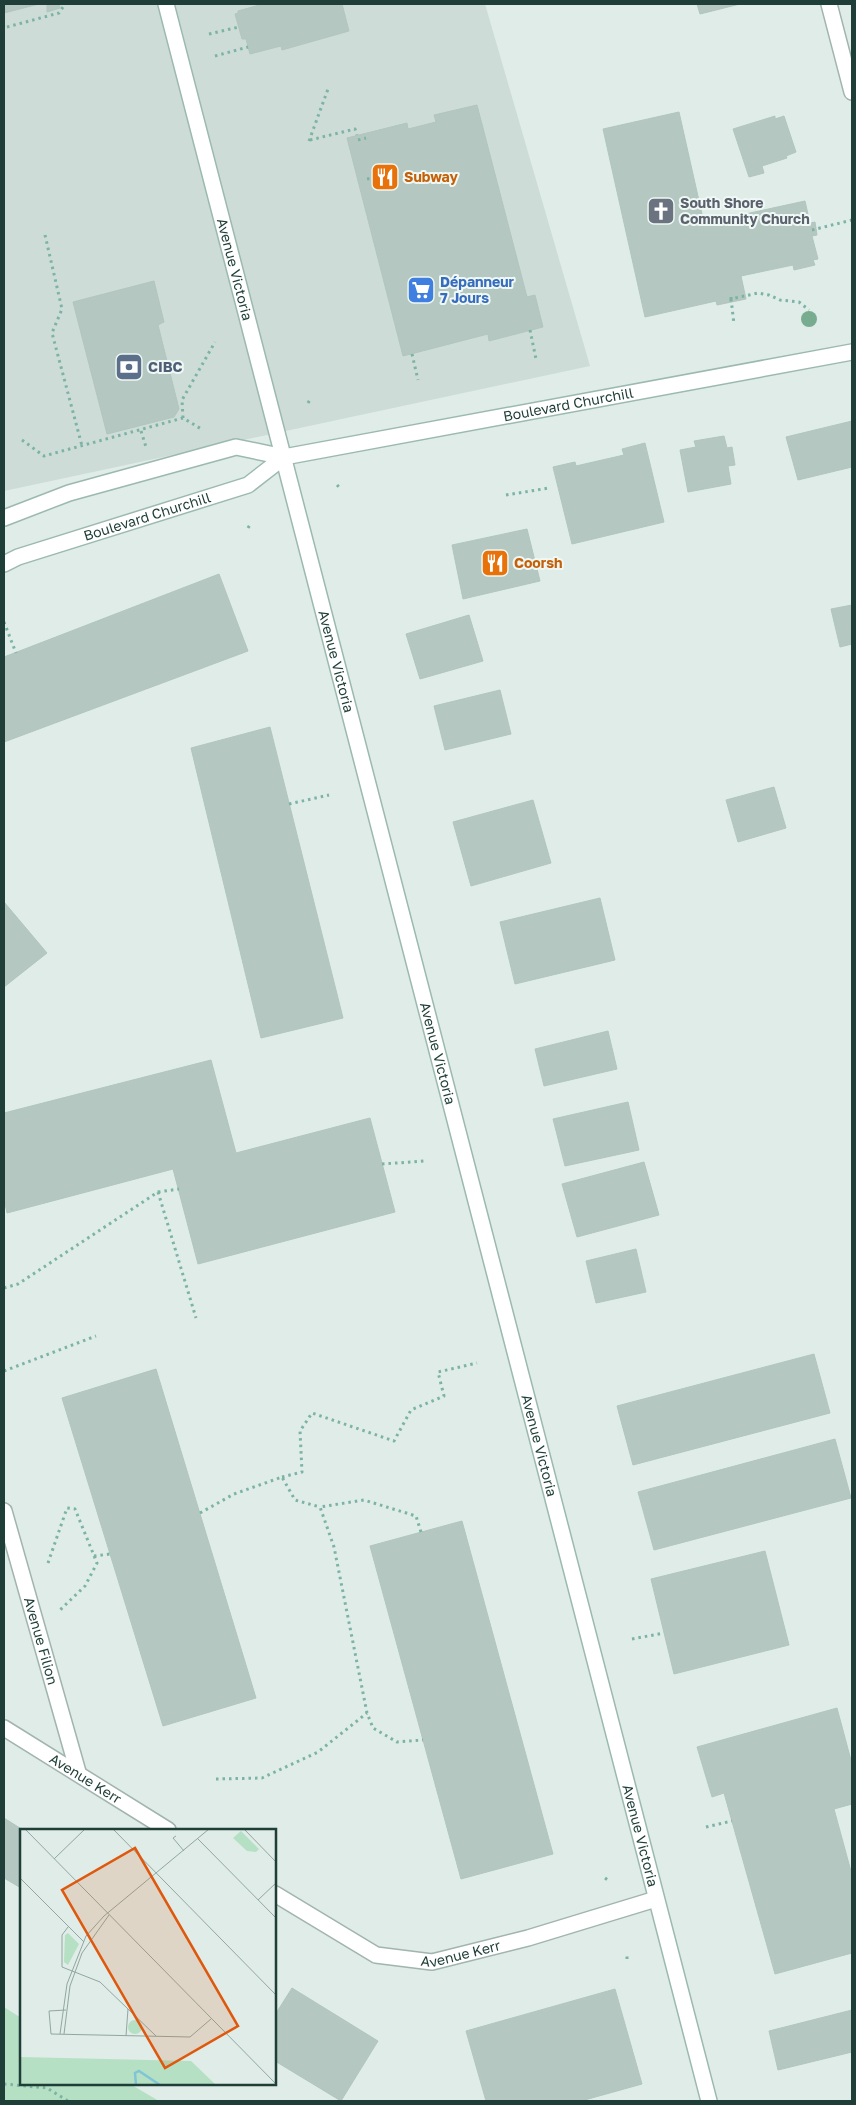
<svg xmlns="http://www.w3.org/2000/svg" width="856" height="2105" font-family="'Golos Text',sans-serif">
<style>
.built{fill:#cddcd6}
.green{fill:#b5e0c3}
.building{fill:#b4c7c0;stroke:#b1c6be}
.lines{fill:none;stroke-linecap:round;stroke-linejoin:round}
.street-casing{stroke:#a1b4af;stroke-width:18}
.secondary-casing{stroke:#9cb9b0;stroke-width:18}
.path{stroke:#7cb3a5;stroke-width:3;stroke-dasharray:2.5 4;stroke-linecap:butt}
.street{stroke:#fff;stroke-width:15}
.secondary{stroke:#fff;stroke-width:15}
.tree{fill:#78ac90}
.labels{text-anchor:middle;stroke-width:4;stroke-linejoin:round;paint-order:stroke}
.food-label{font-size:14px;font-weight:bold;fill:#c56008;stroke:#eff8f4;text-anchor:start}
.worship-label{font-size:14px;font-weight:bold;fill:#5b616d;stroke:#eff8f4;text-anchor:start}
.street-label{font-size:14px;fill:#1e3e37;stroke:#eff8f4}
.shop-label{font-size:14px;font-weight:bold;fill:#366cbe;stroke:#eff8f4;text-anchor:start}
.service-label{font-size:14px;font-weight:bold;fill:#4e5e75;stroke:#eff8f4;text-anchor:start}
.inset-river{fill:none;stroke:#80c5d7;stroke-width:2.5}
.inset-road{fill:none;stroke:#92a6a1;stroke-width:1}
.view{fill:#de580e;fill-opacity:0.15;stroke:#de580e;stroke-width:2.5}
.inset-edge{fill:none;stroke:#1e3e37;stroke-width:2.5}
</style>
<rect width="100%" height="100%" fill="#dfece7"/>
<path class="built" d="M 4,4 L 485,4 L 590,366 L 4,491 Z"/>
<path class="green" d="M 4,2007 L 21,2018 L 21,2084 L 130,2084 L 159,2101 L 4,2101 Z"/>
<g class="building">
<path d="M 4,4 L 39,4 L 4,13 Z"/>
<path d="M 47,4 L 59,4 L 60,8 L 47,12 Z"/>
<path d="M 263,4 L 342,4 L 349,31 L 282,50 L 281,46 L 250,54 L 246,39 L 242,39 L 235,14 L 238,13 L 238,11 Z"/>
<path d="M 697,4 L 740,4 L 700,14 Z"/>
<path d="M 477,105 L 527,297 L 535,295 L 543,327 L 489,341 L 488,334 L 403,356 L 347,138 L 407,123 L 408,129 L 436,122 L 434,115 Z"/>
<path d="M 679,112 L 704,223 L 805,201 L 810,223 L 815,222 L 817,235 L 812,236 L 818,259 L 813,260 L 815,265 L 794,270 L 793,265 L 741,276 L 746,299 L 717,305 L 716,301 L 645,317 L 603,129 Z"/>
<path d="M 775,116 L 775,119 L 784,116 L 796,152 L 786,156 L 787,158 L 762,166 L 764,173 L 749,177 L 733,129 Z"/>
<path d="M 154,281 L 164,322 L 158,325 L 179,409 L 174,417 L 107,434 L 73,302 Z"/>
<path d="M 852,421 L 852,467 L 798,480 L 786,437 Z"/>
<path d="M 724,436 L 727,448 L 732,447 L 735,465 L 728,466 L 731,484 L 688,492 L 680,450 L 696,447 L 694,441 Z"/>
<path d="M 645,443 L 664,522 L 572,544 L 553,467 L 575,462 L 576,466 L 624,455 L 622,449 Z"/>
<path d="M 527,529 L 540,581 L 463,599 L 452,545 Z"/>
<path d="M 219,574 L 248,651 L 4,742 L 4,657 Z"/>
<path d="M 852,605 L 852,644 L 840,647 L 831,609 Z"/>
<path d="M 469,615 L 483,661 L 420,679 L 406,634 Z"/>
<path d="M 500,690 L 511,734 L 445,750 L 434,706 Z"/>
<path d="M 270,727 L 343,1018 L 261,1038 L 191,748 Z"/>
<path d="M 774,787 L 786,828 L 738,842 L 726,800 Z"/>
<path d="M 533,800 L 551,863 L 471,886 L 453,822 Z"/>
<path d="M 600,898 L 615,960 L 515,984 L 500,922 Z"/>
<path d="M 4,902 L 47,953 L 4,987 Z"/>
<path d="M 608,1031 L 617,1069 L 544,1086 L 535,1049 Z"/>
<path d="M 211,1060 L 236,1153 L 370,1118 L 395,1212 L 198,1264 L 173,1169 L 7,1213 L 4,1199 L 4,1113 Z"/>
<path d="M 628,1102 L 639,1150 L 565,1166 L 553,1119 Z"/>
<path d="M 644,1162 L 659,1215 L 577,1237 L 562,1184 Z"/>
<path d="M 636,1249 L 646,1292 L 596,1303 L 586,1261 Z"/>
<path d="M 814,1354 L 830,1413 L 633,1465 L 617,1406 Z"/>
<path d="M 156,1369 L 256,1698 L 163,1726 L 62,1398 Z"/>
<path d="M 835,1439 L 851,1498 L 654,1550 L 638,1492 Z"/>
<path d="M 462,1521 L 553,1854 L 461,1879 L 370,1546 Z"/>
<path d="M 765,1551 L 789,1645 L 674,1674 L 651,1579 Z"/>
<path d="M 837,1708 L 852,1764 L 852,1804 L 834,1809 L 852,1875 L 852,1953 L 775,1974 L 724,1793 L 712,1797 L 697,1747 Z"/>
<path d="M 4,1818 L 23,1830 L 21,1830 L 21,1888 L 4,1878 Z"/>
<path d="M 292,1988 L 378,2041 L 341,2101 L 275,2061 L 275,2015 Z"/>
<path d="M 615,1989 L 642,2084 L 581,2101 L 486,2101 L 466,2031 Z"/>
<path d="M 852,2010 L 852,2052 L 778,2070 L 769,2031 Z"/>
</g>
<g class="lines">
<g class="street-casing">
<g id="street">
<path d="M 829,4 L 852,92"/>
<path id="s1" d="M 4,1511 L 78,1772"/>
<path id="s2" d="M 4,1728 L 168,1830"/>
<path id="s3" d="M 275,1894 L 376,1955 L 432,1962 L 528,1938 L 656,1899"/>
</g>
</g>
<g class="secondary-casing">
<g id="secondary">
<path id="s4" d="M 166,4 L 709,2101"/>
<path id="s5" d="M 4,518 L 69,493 L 236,447 L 284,457 L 852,352"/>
<path id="s6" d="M 4,564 L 18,557 L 248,485 L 284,457"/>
</g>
</g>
<g class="path">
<path d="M 7,27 L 59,13 L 65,4"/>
<path d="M 209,34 L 239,27"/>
<path d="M 215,56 L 248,47"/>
<path d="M 310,140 L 355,129 L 357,135"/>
<path d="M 358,140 L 366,138"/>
<path d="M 309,141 L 328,89"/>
<path d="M 367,179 L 376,177"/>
<path d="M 812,230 L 852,220"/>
<path d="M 45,235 L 62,309 L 52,333 L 82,446"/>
<path d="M 731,297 L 731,299 L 758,293 L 769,295 L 780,300 L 799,302 L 809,310"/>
<path d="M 731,299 L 734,324"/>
<path d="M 530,330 L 536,359"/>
<path d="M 412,354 L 418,380"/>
<path d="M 308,403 L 311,398"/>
<path d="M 183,418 L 182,400 L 215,342"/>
<path d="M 141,431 L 146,447"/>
<path d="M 22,440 L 44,456 L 183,418 L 203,430"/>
<path d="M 337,485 L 341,489"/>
<path d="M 506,495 L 549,488"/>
<path d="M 248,528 L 251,523"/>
<path d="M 4,622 L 16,653"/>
<path d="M 289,804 L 329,795"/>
<path d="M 382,1164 L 425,1161"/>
<path d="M 158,1192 L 179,1189"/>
<path d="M 4,1288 L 18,1284 L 158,1192 L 196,1318"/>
<path d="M 4,1371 L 96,1336"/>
<path d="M 282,1477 L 302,1472 L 300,1431 L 312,1413 L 394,1441 L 411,1410 L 444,1396 L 438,1372 L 477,1363"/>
<path d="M 200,1513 L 234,1494 L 282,1477 L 295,1500 L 320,1507"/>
<path d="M 421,1532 L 416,1516 L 364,1500 L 320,1507 L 334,1547 L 367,1713 L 373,1728 L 397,1742 L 423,1740"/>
<path d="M 94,1556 L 110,1554"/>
<path d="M 48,1563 L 67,1508 L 75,1509 L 97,1563 L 85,1586 L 60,1610"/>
<path d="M 632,1639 L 664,1633"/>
<path d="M 216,1779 L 262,1778 L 318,1752 L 367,1713"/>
<path d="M 706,1827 L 732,1821"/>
<path d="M 605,1878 L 608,1880"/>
<path d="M 627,1959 L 627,1954"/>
<path d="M 4,2084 L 47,2088 L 68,2101"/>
</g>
<use href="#street" class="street"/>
<use href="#secondary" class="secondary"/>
</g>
<circle class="tree" cx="809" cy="319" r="8"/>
<defs>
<g id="restaurant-square" transform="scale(1.4375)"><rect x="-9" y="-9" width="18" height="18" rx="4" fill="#e8710a" stroke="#eff8f4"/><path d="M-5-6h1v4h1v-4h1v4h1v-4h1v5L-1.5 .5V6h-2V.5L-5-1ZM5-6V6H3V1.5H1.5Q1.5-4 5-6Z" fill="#fff"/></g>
<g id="church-square" transform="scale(1.4375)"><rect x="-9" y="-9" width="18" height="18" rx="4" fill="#6b7280" stroke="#eff8f4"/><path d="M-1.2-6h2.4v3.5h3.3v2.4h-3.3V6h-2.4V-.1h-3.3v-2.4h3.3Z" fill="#fff"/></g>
<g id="supermarket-square" transform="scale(1.4375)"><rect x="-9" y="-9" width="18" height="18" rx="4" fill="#3f7fe0" stroke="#eff8f4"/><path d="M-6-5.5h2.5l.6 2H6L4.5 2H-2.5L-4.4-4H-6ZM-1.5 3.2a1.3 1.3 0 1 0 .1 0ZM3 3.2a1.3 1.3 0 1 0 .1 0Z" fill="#fff"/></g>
<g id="bank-square" transform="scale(1.4375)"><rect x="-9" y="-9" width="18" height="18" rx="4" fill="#5c6f8a" stroke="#eff8f4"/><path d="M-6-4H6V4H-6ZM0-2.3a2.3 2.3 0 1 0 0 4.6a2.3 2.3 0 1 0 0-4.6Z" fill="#fff"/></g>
</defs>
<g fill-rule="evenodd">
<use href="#restaurant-square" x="385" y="177"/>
<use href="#church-square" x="661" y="211"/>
<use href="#supermarket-square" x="421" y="290"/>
<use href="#bank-square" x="129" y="367"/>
<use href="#restaurant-square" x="495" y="563"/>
</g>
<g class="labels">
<g class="food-label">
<text x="404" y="182">Subway</text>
<text x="514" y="568">Coorsh</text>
</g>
<g class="worship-label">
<text x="680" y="208">South Shore<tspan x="680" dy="16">Community Church</tspan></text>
</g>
<g class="street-label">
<text dy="5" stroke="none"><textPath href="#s4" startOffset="274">Avenue Victoria</textPath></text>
<text dy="5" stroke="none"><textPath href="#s5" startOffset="581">Boulevard Churchill</textPath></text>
<text dy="5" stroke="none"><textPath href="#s6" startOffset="151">Boulevard Churchill</textPath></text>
<text dy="5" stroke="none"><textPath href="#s4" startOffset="679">Avenue Victoria</textPath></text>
<text dy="5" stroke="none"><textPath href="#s4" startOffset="1084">Avenue Victoria</textPath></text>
<text dy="5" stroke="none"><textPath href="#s4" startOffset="1489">Avenue Victoria</textPath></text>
<text dy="5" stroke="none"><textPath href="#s1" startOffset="135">Avenue Filion</textPath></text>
<text dy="5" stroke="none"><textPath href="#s2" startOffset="96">Avenue Kerr</textPath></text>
<text dy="5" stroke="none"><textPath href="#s4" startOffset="1892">Avenue Victoria</textPath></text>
<text dy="5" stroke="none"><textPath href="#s3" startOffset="204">Avenue Kerr</textPath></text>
</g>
<g class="shop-label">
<text x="440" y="287">Dépanneur<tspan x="440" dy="16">7 Jours</tspan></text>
</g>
<g class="service-label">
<text x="148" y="372">CIBC</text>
</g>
</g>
<g transform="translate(20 1829)">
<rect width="256" height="256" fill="#dfece7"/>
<path d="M 221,2 L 239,20 L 236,23 L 227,22 L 213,9 ZM 48,104 L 59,115 L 48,136 L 44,133 L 45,106 ZM108 198a7 7 0 1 1 14 0a7 7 0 1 1-14 0ZM 0,228 L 171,232 L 196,256 L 0,256 Z" fill="#b5e0c3"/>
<path class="inset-river" d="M 116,256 L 115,244 L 119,242 L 140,256"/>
<path class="inset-road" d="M 5,0 L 257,256M 93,0 L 257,167M 224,0 L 257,34M 156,7 L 153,9 L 164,22M 178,10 L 257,90M 34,30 L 65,0M 0,49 L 64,113M 238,71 L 257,53M 48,98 L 42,106 L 42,138 L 80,153 L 136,207M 46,181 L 29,182 L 31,205 L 170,208 L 191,190M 40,205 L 47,155 L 66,107 L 84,87 L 189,0M 44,205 L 50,157 L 62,124 L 89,86M 106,207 L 108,180"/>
<path class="view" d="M 115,19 L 218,197 L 145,239 L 42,61 Z"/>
<rect width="256" height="256" class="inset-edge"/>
</g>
<rect width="856" height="2105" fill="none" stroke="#1e3e37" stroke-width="10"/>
</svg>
